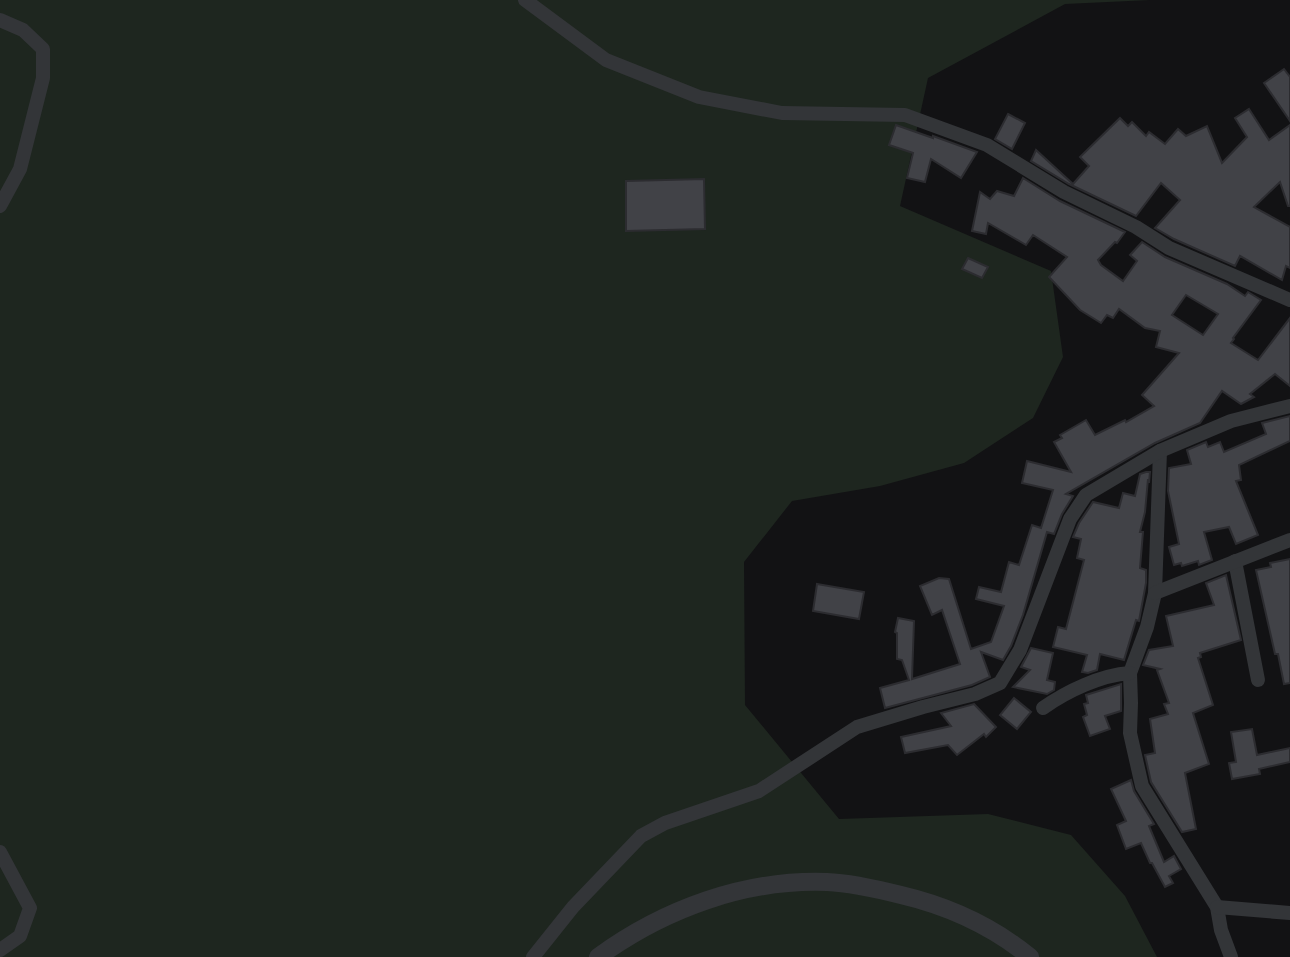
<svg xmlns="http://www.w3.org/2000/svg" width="1290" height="957" font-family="Manrope,sans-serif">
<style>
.green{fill:#1e261f}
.building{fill:#414247;stroke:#2c2c30;stroke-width:2;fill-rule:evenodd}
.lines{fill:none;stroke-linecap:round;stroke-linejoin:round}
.minor{stroke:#333538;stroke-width:14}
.tertiary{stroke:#333538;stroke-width:18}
</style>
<rect width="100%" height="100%" fill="#121214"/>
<path class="green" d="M 0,0 L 1150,0 L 1065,4 L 928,78 L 900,206 L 1051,271 L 1063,357 L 1033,418 L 964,463 L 880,486 L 792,501 L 744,562 L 745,705 L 839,819 L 988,814 L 1071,835 L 1125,896 L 1157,957 L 0,957 Z"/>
<g class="building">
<path d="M 1284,69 L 1290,77 L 1290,121 L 1264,83 Z"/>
<path d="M 1249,109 L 1269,140 L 1290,125 L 1290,206 L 1288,206 L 1280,182 L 1254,207 L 1290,227 L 1290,268 L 1286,266 L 1282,280 L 1240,256 L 1235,266 L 1174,239 L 1155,228 L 1180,200 L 1161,183 L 1136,216 L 1069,184 L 1031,161 L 1036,150 L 1073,184 L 1089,166 L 1080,157 L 1120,118 L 1128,126 L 1132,122 L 1146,136 L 1149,132 L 1165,144 L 1178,129 L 1186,136 L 1207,126 L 1222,163 L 1247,137 L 1235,118 Z"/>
<path d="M 1008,114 L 1025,123 L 1012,149 L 995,139 Z"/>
<path d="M 896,125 L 933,138 L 933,136 L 977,152 L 961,178 L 931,159 L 925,182 L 907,178 L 913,153 L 889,145 Z"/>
<path d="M 1023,178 L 1060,201 L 1125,232 L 1117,243 L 1115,242 L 1098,260 L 1101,265 L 1123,281 L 1137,261 L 1130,255 L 1142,242 L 1165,257 L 1227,284 L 1245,296 L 1248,292 L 1261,300 L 1233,338 L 1234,339 L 1231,343 L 1258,360 L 1290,318 L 1290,386 L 1275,374 L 1250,394 L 1254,397 L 1241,404 L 1222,391 L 1200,423 L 1155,443 L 1066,494 L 1073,496 L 1062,514 L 1054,534 L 1047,532 L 1023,615 L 1011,646 L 1003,660 L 981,652 L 990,677 L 972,685 L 885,708 L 880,688 L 909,680 L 902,660 L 897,659 L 897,633 L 895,632 L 898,618 L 914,621 L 912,679 L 960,664 L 942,610 L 932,615 L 920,586 L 939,578 L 949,579 L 971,649 L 991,642 L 1004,606 L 976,599 L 979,587 L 1001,592 L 1009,562 L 1019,565 L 1032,525 L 1041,528 L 1053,490 L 1022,483 L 1027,461 L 1071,472 L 1054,442 L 1062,438 L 1060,435 L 1086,420 L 1095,435 L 1125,420 L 1126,422 L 1154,406 L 1142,395 L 1179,353 L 1156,347 L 1160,331 L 1145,328 L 1119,309 L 1113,318 L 1107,315 L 1101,323 L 1080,310 L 1049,277 L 1067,257 L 1033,235 L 1026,245 L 988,223 L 986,234 L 972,231 L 980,192 L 990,199 L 997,191 L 1014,196 ZM 1186,295 L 1218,314 L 1203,335 L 1172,315 Z"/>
<path d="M 704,179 L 705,229 L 626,231 L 626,181 Z"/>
<path d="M 968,258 L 988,267 L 982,278 L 962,269 Z"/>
<path d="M 1290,416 L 1290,441 L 1239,465 L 1241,480 L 1236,481 L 1258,535 L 1236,544 L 1229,527 L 1204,532 L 1212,560 L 1199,565 L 1198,561 L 1182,566 L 1181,563 L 1174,565 L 1169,547 L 1179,544 L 1168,491 L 1169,468 L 1191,464 L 1187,450 L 1206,442 L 1208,447 L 1220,442 L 1224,452 L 1266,434 L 1262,423 Z"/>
<path d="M 1146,472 L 1150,472 L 1149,483 L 1148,479 L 1145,512 L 1140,532 L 1143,532 L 1140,568 L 1146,570 L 1146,583 L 1139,621 L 1136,620 L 1124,660 L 1100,654 L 1097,670 L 1088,673 L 1082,672 L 1087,655 L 1053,647 L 1058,627 L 1066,629 L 1084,560 L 1077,558 L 1081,539 L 1073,537 L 1079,523 L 1093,502 L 1119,508 L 1123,493 L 1135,496 L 1140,474 Z"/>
<path d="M 1290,559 L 1290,683 L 1284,684 L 1278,654 L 1275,654 L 1256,570 L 1271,567 L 1270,563 Z"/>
<path d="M 1226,575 L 1241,640 L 1200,653 L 1201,657 L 1198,658 L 1213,705 L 1193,713 L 1209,764 L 1185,773 L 1196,829 L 1182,832 L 1151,782 L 1145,755 L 1155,753 L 1150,719 L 1168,714 L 1164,704 L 1169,703 L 1157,670 L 1160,669 L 1143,665 L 1149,650 L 1173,646 L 1166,616 L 1214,605 L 1206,583 Z"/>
<path d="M 817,584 L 864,592 L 859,619 L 813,611 Z"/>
<path d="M 1031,648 L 1053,653 L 1047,680 L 1055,682 L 1054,690 L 1047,694 L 1013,687 L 1030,670 L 1021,667 Z"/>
<path d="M 1121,684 L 1121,711 L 1105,716 L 1110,729 L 1090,736 L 1083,717 L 1087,715 L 1084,704 L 1088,703 L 1086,695 Z"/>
<path d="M 1014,698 L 1031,712 L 1017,729 L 1000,715 Z"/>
<path d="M 974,704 L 996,727 L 986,737 L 984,734 L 957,755 L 948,745 L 905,753 L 901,737 L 951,726 L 941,713 Z"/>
<path d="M 1252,729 L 1257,755 L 1290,748 L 1290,762 L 1259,769 L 1260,774 L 1232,779 L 1229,763 L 1236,762 L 1231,732 Z"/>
<path d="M 1131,780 L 1134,791 L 1154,824 L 1149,826 L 1164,862 L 1174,856 L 1181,869 L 1169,876 L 1173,883 L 1165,887 L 1152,863 L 1150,863 L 1141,843 L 1126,849 L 1117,825 L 1126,821 L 1111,789 Z"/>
</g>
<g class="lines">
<g class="minor">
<path d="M 525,0 L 606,60 L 699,97 L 782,113 L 905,115 L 987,145 L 1064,192 L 1136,227 L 1169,248 L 1290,300"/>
<path d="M 0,20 L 23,30 L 43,49 L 43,78 L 20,169 L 0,206"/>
<path d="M 1160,451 L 1155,593 L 1147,627 L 1130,673 L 1131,703 L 1130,733 L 1142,786 L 1217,907 L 1221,930 L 1231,957"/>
<path d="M 1235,561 L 1258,680"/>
<path d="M 1155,593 L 1290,540"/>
<path d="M 1043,708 C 1067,691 1101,675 1130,673"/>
<path d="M 0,852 L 30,908 L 20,936 L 0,950"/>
<path d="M 1217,907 L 1290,913"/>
<path d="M 533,957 L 573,907 L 641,836 L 665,823 L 759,791 L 857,727 L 923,707 L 975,694 L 1000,683 L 1020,650 L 1070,519 L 1086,495 L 1160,451 L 1231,421 L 1290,406"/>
</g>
<path class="tertiary" d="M 598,957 C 664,909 745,879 827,882 C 852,883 877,889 901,895 C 948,906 992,926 1030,957"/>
</g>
</svg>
